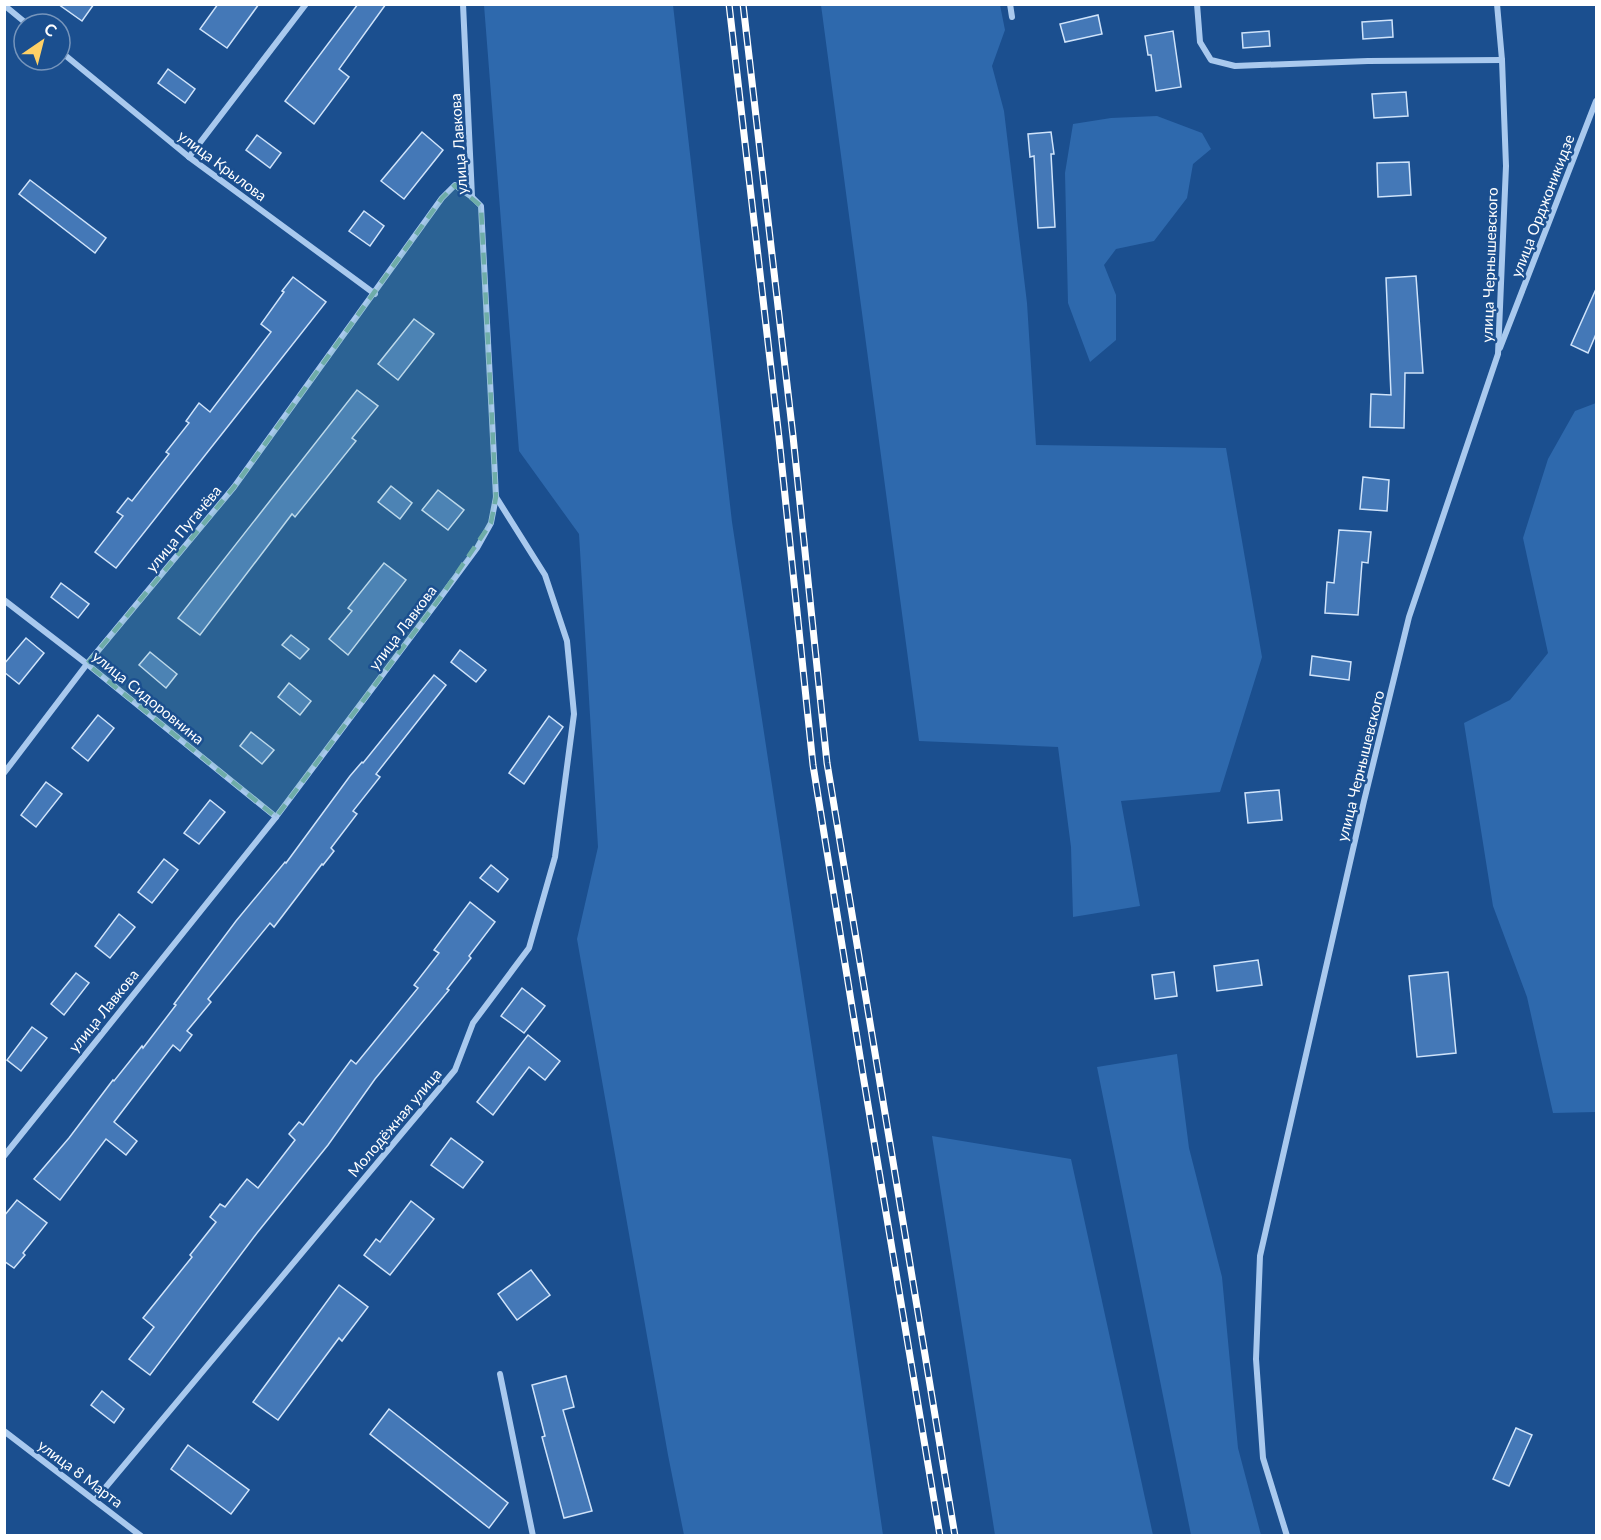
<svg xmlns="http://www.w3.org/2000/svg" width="1601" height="1540" font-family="Lato,sans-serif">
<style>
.green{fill:#2e69ad}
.building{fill:#4478b7;stroke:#cfe3fa;stroke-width:1.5}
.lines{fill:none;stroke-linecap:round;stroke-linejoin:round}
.minor{stroke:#a9c9ee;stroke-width:6}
.rail-casing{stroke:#fff;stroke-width:7}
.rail{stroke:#1b4f8f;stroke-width:4.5;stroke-dasharray:14;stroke-linecap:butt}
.marked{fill:#6fada8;fill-opacity:0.2;stroke:#6fada8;stroke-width:4.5;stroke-dasharray:12 8;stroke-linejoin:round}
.labels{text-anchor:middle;stroke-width:5;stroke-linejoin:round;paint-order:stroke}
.street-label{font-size:15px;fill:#fff;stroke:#1b4f8f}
</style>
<rect width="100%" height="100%" fill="#1b4f8f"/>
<g class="green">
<path d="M 484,5 L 673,5 L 732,522 L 828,1154 L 883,1535 L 684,1535 L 668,1455 L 577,939 L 598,847 L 579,534 L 519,451 Z"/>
<path d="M 821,5 L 1000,5 L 1005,30 L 992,66 L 1004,111 L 1027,303 L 1036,445 L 1226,448 L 1262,657 L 1220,792 L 1121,801 L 1140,906 L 1073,917 L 1071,847 L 1058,747 L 919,741 Z"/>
<path d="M 1157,116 L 1202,133 L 1211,149 L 1193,164 L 1187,198 L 1154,241 L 1116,249 L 1104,265 L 1116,295 L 1116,340 L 1090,362 L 1068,303 L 1065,173 L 1073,124 L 1111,118 Z"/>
<path d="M 1596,403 L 1596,1112 L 1553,1113 L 1527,997 L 1493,906 L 1464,723 L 1510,700 L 1548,653 L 1523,538 L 1548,459 L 1575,411 Z"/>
<path d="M 1177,1054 L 1189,1148 L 1222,1277 L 1238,1448 L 1261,1535 L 1191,1535 L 1097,1067 Z"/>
<path d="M 932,1136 L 1071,1159 L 1153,1535 L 995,1535 Z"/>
</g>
<g class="building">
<path d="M 58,4 L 94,4 L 82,21 Z"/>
<path d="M 218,4 L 259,4 L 227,48 L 200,29 Z"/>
<path d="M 358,4 L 386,4 L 339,69 L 349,77 L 314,124 L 285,101 Z"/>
<path d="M 1098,15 L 1102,34 L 1065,42 L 1060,24 Z"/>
<path d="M 1392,20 L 1393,37 L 1363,39 L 1362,22 Z"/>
<path d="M 1173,31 L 1181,87 L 1156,91 L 1151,55 L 1148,55 L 1145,36 Z"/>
<path d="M 1269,31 L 1270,46 L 1243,48 L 1242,33 Z"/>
<path d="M 168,69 L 195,89 L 185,103 L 158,83 Z"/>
<path d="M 1406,92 L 1408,116 L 1374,118 L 1372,94 Z"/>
<path d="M 422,132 L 443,150 L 404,199 L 381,181 Z"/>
<path d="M 1051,132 L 1054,154 L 1051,154 L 1055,227 L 1038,228 L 1034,156 L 1030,157 L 1028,134 Z"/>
<path d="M 257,135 L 281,153 L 270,168 L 246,150 Z"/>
<path d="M 1409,162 L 1411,195 L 1378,197 L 1377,163 Z"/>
<path d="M 30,180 L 106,238 L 95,253 L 19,194 Z"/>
<path d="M 364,211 L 384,226 L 370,246 L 349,231 Z"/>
<path d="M 1416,276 L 1423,373 L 1405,373 L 1404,428 L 1370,427 L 1371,394 L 1391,395 L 1386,278 Z"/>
<path d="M 293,277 L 326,302 L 116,568 L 95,552 L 123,516 L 117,512 L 128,498 L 132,501 L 169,454 L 166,452 L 189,423 L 186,421 L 199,403 L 210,412 L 271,332 L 261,324 L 284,292 L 282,291 Z"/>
<path d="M 1596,289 L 1596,334 L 1588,353 L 1571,345 Z"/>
<path d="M 414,319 L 434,334 L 398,380 L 378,364 Z"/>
<path d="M 357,390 L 378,406 L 352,438 L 356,441 L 295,517 L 292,514 L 200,635 L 178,618 Z"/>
<path d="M 1363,477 L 1389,480 L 1387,511 L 1360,509 Z"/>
<path d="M 391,486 L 412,503 L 400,519 L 378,502 Z"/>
<path d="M 438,490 L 464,510 L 448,530 L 422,510 Z"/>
<path d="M 1339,530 L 1371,532 L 1368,563 L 1362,562 L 1358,615 L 1325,613 L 1327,582 L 1334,583 Z"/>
<path d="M 384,563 L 406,580 L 348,655 L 329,639 L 352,611 L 348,608 Z"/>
<path d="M 61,583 L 89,604 L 78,618 L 51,597 Z"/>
<path d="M 291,635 L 309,649 L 300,659 L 282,645 Z"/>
<path d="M 26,638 L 44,653 L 19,684 L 4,672 L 4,664 Z"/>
<path d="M 460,650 L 486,670 L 476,682 L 451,662 Z"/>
<path d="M 150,652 L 177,674 L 166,688 L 139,665 Z"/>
<path d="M 1312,656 L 1351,662 L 1349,680 L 1310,675 Z"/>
<path d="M 434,675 L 446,685 L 376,774 L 380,777 L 353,811 L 357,814 L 331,848 L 334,851 L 323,865 L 322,864 L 274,927 L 270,923 L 208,999 L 211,1002 L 187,1031 L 192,1035 L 180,1051 L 173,1045 L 114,1122 L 137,1141 L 126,1155 L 106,1139 L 60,1200 L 34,1179 L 69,1138 L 113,1080 L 114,1081 L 142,1046 L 143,1048 L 176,1005 L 174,1004 L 236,921 L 285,862 L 286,863 L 350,776 L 362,762 L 363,763 Z"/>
<path d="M 289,683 L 311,701 L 300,715 L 278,697 Z"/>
<path d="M 98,715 L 114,728 L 88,761 L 72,748 Z"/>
<path d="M 549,716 L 563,727 L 524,784 L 509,773 Z"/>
<path d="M 251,732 L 274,750 L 262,764 L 240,746 Z"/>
<path d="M 46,782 L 62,794 L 36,827 L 21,815 Z"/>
<path d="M 1279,790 L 1282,820 L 1248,823 L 1245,793 Z"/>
<path d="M 210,800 L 225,812 L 199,844 L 184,833 Z"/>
<path d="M 164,859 L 178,870 L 152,903 L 138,892 Z"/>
<path d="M 491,865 L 508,879 L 498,892 L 480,878 Z"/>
<path d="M 470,902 L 495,922 L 469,956 L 471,958 L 447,989 L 449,990 L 375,1079 L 328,1145 L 257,1233 L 150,1375 L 129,1359 L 154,1327 L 143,1318 L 192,1257 L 190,1255 L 216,1222 L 210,1217 L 220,1204 L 225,1207 L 247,1179 L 258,1188 L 295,1140 L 289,1134 L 299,1122 L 303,1125 L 351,1060 L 356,1064 L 418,988 L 414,985 L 439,953 L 434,950 Z"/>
<path d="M 119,914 L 135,927 L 110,958 L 95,946 Z"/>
<path d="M 1258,960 L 1262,985 L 1217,991 L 1214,966 Z"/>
<path d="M 1174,972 L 1177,996 L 1155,999 L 1152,975 Z"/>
<path d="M 1448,972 L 1456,1053 L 1417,1057 L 1409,976 Z"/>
<path d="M 76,973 L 89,983 L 64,1015 L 51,1004 Z"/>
<path d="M 522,988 L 545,1006 L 524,1033 L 501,1016 Z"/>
<path d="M 32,1027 L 47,1038 L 21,1071 L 7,1060 Z"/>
<path d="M 528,1035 L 560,1061 L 545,1080 L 529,1067 L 493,1115 L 477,1102 Z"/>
<path d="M 451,1138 L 483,1162 L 463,1188 L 431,1165 Z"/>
<path d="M 17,1200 L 47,1223 L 23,1253 L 25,1255 L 14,1268 L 4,1261 L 4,1216 Z"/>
<path d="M 411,1201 L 434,1219 L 390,1275 L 364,1255 L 376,1239 L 380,1242 Z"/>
<path d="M 531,1270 L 550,1295 L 517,1320 L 498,1294 Z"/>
<path d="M 339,1285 L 368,1307 L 342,1341 L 339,1338 L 278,1420 L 253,1402 Z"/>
<path d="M 566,1376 L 574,1407 L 563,1410 L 592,1511 L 564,1518 L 542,1437 L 545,1436 L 532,1385 Z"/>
<path d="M 102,1391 L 124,1409 L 114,1423 L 91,1405 Z"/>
<path d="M 389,1409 L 508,1503 L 489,1528 L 370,1434 Z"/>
<path d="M 1516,1428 L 1532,1435 L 1509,1486 L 1493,1479 Z"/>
<path d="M 188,1445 L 249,1490 L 231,1514 L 171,1469 Z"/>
</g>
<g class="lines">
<g class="minor">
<path d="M 1010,4 L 1012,17"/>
<path d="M 1197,4 L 1200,42 L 1211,60 L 1235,66 L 1368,61 L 1502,60"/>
<path d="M 4,5 L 27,24"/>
<path d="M 60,51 L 189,157 L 375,294"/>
<path d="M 189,157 L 306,4"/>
<path d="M 1500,348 L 1596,101"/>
<path d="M 4,600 L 87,664 L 276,817"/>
<path d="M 4,773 L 87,664 L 234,487 L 442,198 L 455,185 L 472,197"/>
<path d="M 4,1156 L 276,817 L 440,598 L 477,548 L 491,523 L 496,497 L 481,206 L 472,197 L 463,4"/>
<path d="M 500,1374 L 533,1536"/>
<path d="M 4,1431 L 141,1536"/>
<path d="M 95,1500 L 455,1070 L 473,1023 L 529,948 L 555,857 L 574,714 L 567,641 L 545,575 L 496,497"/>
<path d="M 1287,1536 L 1263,1458 L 1256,1359 L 1260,1256 L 1364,801 L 1409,617 L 1498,354 L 1506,166 L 1502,60 L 1497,4"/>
</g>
<g class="rail-casing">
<g id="rail">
<path d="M 729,4 L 779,438 L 813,765 L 863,1075 L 940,1536"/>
<path d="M 743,4 L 793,436 L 827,763 L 955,1536"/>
</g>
</g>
<use href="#rail" class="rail"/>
</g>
<path class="marked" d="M 455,185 L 481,206 L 496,497 L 491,523 L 440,598 L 276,817 L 87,664 L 234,487 L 442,198 Z"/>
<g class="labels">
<g class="street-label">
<text transform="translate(459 144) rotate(-94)" y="5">улица Лавкова</text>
<text transform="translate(222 166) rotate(37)" y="5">улица Крылова</text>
<text transform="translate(1543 206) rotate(-69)" y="5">улица Орджоникидзе</text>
<text transform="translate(1490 265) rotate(-88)" y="5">улица Чернышевского</text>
<text transform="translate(184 529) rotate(-50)" y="5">улица Пугачёва</text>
<text transform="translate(403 628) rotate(-53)" y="5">улица Лавкова</text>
<text transform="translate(148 698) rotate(39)" y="5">улица Сидоровнина</text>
<text transform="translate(1361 766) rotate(-76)" y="5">улица Чернышевского</text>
<text transform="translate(104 1011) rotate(-51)" y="5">улица Лавкова</text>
<text transform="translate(395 1123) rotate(-50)" y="5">Молодёжная улица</text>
<text transform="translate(80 1474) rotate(37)" y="5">улица 8 Марта</text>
</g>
</g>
<rect width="1601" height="1540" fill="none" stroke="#ffffff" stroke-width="12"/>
<g transform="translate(42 42) rotate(35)"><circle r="28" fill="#1b4f8f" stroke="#7695bc" stroke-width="1.5"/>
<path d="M0-4.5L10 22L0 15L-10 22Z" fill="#ffd166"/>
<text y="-9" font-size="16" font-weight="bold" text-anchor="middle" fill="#ffffff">С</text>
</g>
</svg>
